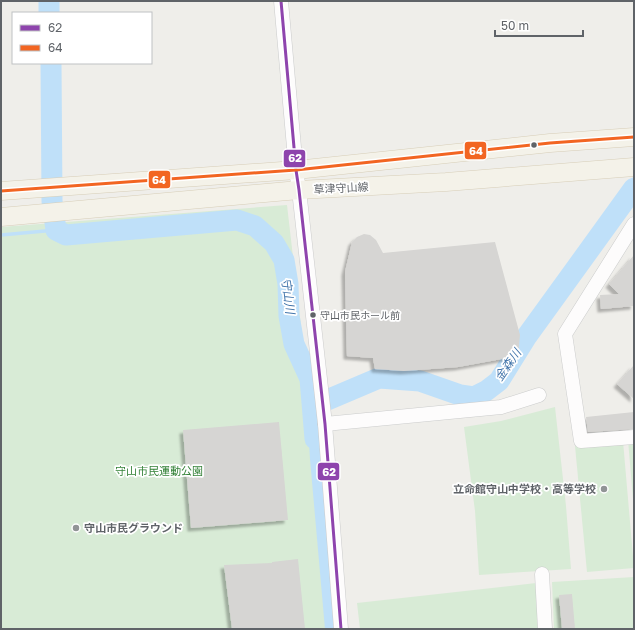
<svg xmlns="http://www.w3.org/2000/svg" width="635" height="630" font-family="'Golos Text','Noto Sans JP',sans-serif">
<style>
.green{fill:#d8ebd6}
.water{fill:#bfe0f9}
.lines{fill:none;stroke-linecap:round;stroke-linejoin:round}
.stream{stroke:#bfe0f9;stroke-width:3.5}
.river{stroke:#bfe0f9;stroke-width:21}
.building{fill:#d6d5d3;filter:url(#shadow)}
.minor-casing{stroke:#cbcccc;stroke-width:15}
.major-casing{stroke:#d7ceb8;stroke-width:19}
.minor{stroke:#fdfcfc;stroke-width:14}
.major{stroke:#f4f2e9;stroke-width:18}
.bus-1-casing{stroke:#fff;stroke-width:6}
.bus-2-casing{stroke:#fff;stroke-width:6}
.bus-1{stroke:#8e44ad;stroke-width:3}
.bus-2{stroke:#f26522;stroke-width:3}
.bus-dot{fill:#5f6368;stroke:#fff;stroke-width:1.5}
.poi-dot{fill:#919496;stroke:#fff;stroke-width:1.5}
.labels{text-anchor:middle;stroke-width:3.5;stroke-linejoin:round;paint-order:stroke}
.bus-label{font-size:10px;fill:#5f6368;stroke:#fff;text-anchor:start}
.street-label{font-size:11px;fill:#5f6368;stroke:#fff}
.park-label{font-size:11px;fill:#348238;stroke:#fff}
.poi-label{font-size:11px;font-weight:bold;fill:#5f6368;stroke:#fff;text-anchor:end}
.water-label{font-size:12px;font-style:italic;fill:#4174aa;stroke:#fff}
.line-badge{stroke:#fff;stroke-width:1.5}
.badge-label{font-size:11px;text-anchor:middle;font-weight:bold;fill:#fff}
</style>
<defs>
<filter id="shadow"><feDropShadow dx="-3.5" dy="3.5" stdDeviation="1" flood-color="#0004"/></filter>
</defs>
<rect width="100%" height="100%" fill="#efeeea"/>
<g class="green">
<path d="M 287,205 L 336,629 L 1,629 L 1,227 Z"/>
<path d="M 555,407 L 566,506 L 571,569 L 479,575 L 475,511 L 464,427 L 501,421 Z"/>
<path d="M 628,440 L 634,440 L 634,511 Z"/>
<path d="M 623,441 L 634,568 L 587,572 L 575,446 Z"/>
<path d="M 634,577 L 634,629 L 554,629 L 552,582 Z"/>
<path d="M 536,583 L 539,629 L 360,629 L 357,603 Z"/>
</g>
<path class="water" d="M 317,408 L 335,629 L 325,629 L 310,459 L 307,413 Z"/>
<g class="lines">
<path class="stream" d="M 1,235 L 56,230"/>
<g class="river">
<path d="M 49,1 L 49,13"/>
<path d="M 51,63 L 52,201 L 56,230 L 66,235 L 237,220 L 255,226 L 274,243 L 284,260 L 288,284 L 289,316 L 294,344 L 310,379 L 315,439"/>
<path d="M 313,406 L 379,378 L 420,381 L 460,395 L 474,397 L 486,391 L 499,381 L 527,336 L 634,188"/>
</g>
</g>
<g class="building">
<path d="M 364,234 L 370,235 L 376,240 L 383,253 L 495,242 L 520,335 L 518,356 L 458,367 L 404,371 L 375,369 L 373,358 L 347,356 L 345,272 L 352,242 L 357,237 Z"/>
<path d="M 634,255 L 634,306 L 601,309 L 600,295 L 619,294 L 609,284 Z"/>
<path d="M 634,365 L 634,399 L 617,384 Z"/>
<path d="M 634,412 L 634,429 L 588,432 L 586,417 Z"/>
<path d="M 279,422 L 288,520 L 191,528 L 183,430 Z"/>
<path d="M 298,559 L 305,629 L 232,629 L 224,565 L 272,563 L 272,562 Z"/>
<path d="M 572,594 L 575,629 L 562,629 L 559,595 Z"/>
</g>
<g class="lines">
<g class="minor-casing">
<g id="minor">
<path d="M 281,1 L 296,170 L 299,190 L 325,424 L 341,629"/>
<path d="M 634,224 L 565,334 L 581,441 L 634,437"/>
<path d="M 325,424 L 501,407 L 539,395"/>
<path d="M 542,574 L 545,629"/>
</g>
</g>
<g class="major-casing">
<g id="major">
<path d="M 1,191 L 296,170 L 550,143 L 634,137"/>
<path d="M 1,217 L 299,190 L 446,182 L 634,167"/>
</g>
</g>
<use href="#minor" class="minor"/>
<use href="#major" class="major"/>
<g class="bus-1-casing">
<path id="bus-1" d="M 281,1 L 296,170 L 299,190 L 325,424 L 341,629"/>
</g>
<g class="bus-2-casing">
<path id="bus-2" d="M 1,191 L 296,170 L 550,143 L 634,137"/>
</g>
<use href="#bus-1" class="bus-1"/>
<use href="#bus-2" class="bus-2"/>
</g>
<g class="bus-dot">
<circle cx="534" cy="145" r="3.5"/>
<circle cx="313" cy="315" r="3.5"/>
</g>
<g class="poi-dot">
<circle cx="604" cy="489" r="4"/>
<circle cx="76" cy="528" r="4"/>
</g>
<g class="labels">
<g class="bus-label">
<text x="320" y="319">守山市民ホール前</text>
</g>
<g class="street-label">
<text transform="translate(341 188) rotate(-3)" y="4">草津守山線</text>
</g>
<g class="park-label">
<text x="159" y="475">守山市民運動公園</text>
</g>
<g class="poi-label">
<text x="596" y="493">立命館守山中学校・高等学校</text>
<text x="84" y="532" text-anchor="start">守山市民グラウンド</text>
</g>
<g class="water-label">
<text transform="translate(288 296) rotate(83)" y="4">守山川</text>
<text transform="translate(508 365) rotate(-55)" y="4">金森川</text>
</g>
</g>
<g class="line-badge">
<rect x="464" y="141" width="23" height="19" rx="4" fill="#f26522"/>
<rect x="283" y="149" width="23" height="19" rx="4" fill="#8e44ad"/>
<rect x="148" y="170" width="23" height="19" rx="4" fill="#f26522"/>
<rect x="317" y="462" width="23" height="19" rx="4" fill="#8e44ad"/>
</g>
<g class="badge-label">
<text x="476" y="155">64</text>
<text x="295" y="162">62</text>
<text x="159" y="184">64</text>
<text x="329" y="476">62</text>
</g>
<rect width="635" height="630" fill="none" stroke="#5f6368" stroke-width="4"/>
<rect x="12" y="12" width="140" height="52" fill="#ffffff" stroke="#bfc1c3"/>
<rect x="20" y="25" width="20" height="6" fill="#8e44ad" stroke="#bfc1c3"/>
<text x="48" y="32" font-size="12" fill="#5f6368">62</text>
<rect x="20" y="45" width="20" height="6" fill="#f26522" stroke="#bfc1c3"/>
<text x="48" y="52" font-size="12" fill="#5f6368">64</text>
<path d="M495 30v6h88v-6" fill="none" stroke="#5f6368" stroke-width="2"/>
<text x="501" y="30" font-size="12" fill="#5f6368" stroke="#ffffff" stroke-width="3" paint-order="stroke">50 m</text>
</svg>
